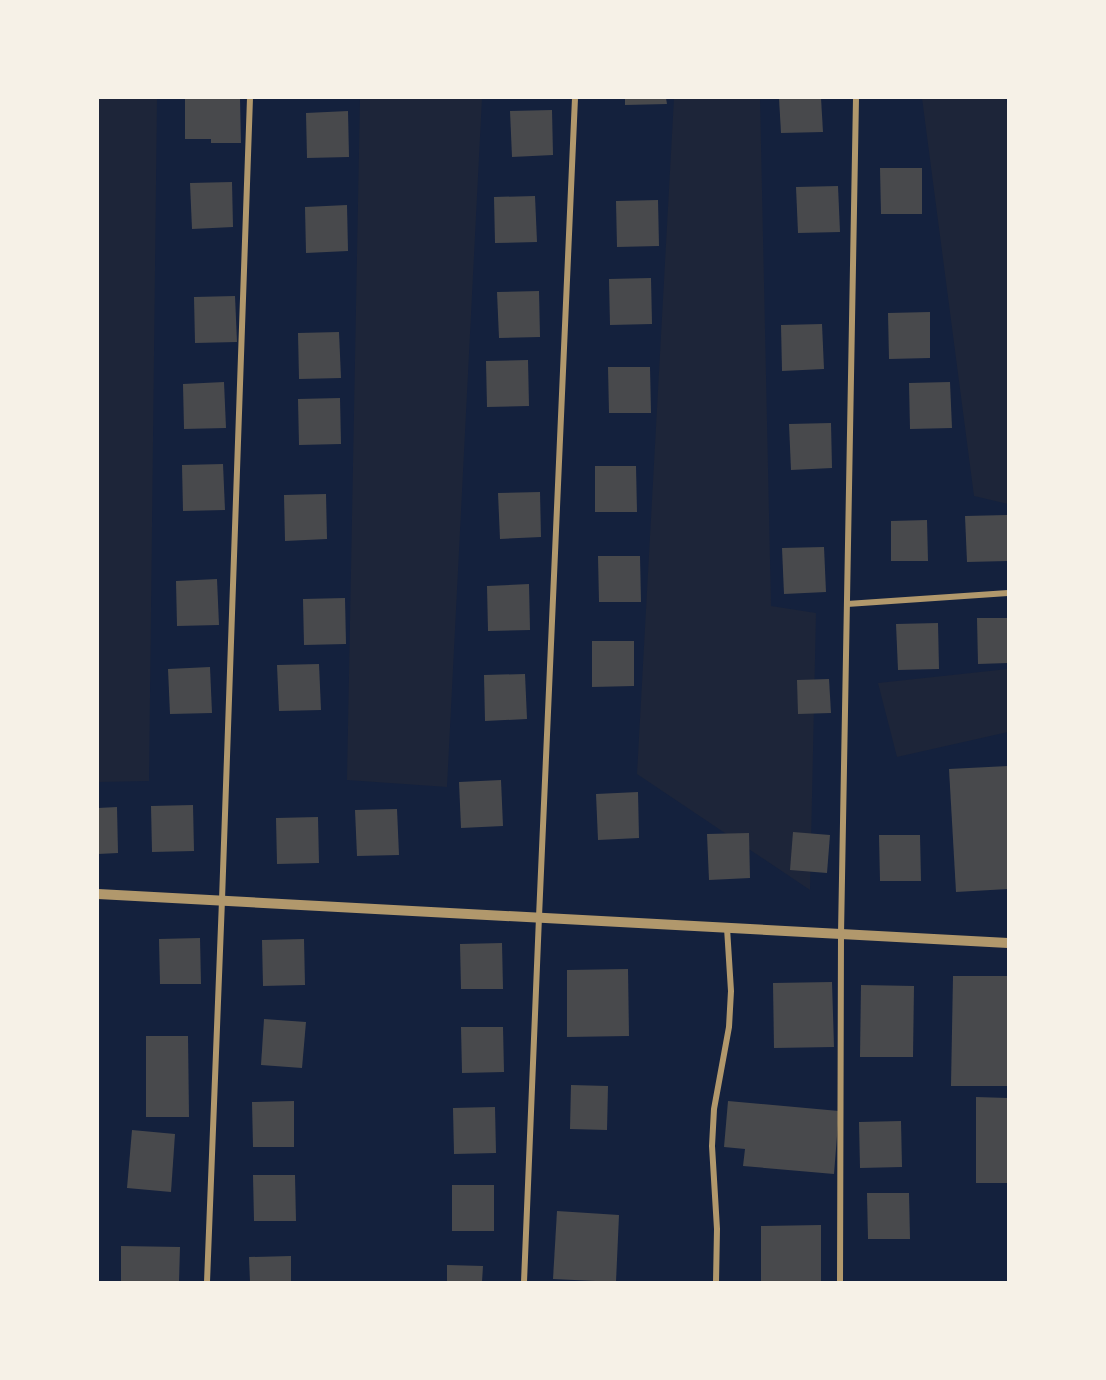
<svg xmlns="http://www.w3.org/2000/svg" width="1106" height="1380" font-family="'DM Sans',sans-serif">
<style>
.green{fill:#1d2539}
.building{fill:#48494c}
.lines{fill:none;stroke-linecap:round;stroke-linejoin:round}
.minor{stroke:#b1986c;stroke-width:6}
.tertiary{stroke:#b1986c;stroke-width:10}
</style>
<rect width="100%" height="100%" fill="#14213d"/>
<g class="green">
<path d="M 98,98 L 157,98 L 149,781 L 98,782 Z"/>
<path d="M 360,98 L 482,98 L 447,787 L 347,780 Z"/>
<path d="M 674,98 L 760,98 L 771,606 L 816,613 L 810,890 L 637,774 Z"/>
<path d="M 922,98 L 1005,98 L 1008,108 L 1008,504 L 974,496 Z"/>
<path d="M 1008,669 L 1008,732 L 897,757 L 878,683 Z"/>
</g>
<g class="building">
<path d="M 185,98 L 240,98 L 241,143 L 211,143 L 211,139 L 185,139 Z"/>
<path d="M 625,98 L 666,98 L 667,104 L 625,105 Z"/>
<path d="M 779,98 L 821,98 L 823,132 L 781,133 Z"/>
<path d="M 552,110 L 553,155 L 512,157 L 510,111 Z"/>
<path d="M 348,111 L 349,157 L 307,158 L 306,113 Z"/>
<path d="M 880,168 L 922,168 L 922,214 L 881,214 Z"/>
<path d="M 232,182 L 233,227 L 192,229 L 190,183 Z"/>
<path d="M 838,186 L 840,232 L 798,233 L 796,187 Z"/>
<path d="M 535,196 L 537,242 L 495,243 L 494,197 Z"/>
<path d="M 658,200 L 659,246 L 617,247 L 616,201 Z"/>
<path d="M 347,205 L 348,251 L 306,253 L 305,207 Z"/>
<path d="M 651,278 L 652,324 L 610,325 L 609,279 Z"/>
<path d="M 539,291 L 540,337 L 499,338 L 497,292 Z"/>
<path d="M 235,296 L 237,342 L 195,343 L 194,297 Z"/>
<path d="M 930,312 L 930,358 L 889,359 L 888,313 Z"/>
<path d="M 822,324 L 824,369 L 782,371 L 781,325 Z"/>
<path d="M 339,332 L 341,378 L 299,379 L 298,333 Z"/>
<path d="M 528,360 L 529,406 L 487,407 L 486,361 Z"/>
<path d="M 608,367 L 650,367 L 651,413 L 609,413 Z"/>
<path d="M 224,382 L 226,428 L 184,429 L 183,384 Z"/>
<path d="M 950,382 L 952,428 L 910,429 L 909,383 Z"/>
<path d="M 340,398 L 341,444 L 299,445 L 298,399 Z"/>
<path d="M 831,423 L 832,468 L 791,470 L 789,424 Z"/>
<path d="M 223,464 L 225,510 L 183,511 L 182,465 Z"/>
<path d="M 595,466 L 636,466 L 637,512 L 595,512 Z"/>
<path d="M 540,492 L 541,537 L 500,539 L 498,493 Z"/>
<path d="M 326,494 L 327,539 L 285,541 L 284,495 Z"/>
<path d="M 1007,515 L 1008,561 L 967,562 L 965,516 Z"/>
<path d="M 927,520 L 928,561 L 891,561 L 891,521 Z"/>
<path d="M 824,547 L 826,592 L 784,594 L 782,548 Z"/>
<path d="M 598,556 L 640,556 L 641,602 L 599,602 Z"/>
<path d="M 217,579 L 219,625 L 177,626 L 176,581 Z"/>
<path d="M 529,584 L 530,630 L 488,631 L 487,586 Z"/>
<path d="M 345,598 L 346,644 L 304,645 L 303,599 Z"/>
<path d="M 977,618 L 1008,618 L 1008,663 L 978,664 Z"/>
<path d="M 938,623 L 939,669 L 898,670 L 896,624 Z"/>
<path d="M 592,641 L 634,641 L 634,686 L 592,687 Z"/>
<path d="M 319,664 L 321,710 L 279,711 L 277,665 Z"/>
<path d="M 210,667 L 212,713 L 170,714 L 168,669 Z"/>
<path d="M 525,674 L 527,719 L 485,721 L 484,675 Z"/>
<path d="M 829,679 L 831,713 L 798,714 L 797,680 Z"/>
<path d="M 1008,766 L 1008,889 L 956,892 L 949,769 Z"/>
<path d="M 501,780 L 503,826 L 461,828 L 459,782 Z"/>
<path d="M 638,792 L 639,838 L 598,840 L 596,794 Z"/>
<path d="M 193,805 L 194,851 L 152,852 L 151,806 Z"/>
<path d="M 117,807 L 118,853 L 98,854 L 98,808 Z"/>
<path d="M 397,809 L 399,855 L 357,856 L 355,810 Z"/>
<path d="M 318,817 L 319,863 L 277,864 L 276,818 Z"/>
<path d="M 793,832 L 830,835 L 827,873 L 790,870 Z"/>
<path d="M 749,833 L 750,878 L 709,880 L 707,834 Z"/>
<path d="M 879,835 L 920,835 L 921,881 L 880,881 Z"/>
<path d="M 200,938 L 201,984 L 160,984 L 159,939 Z"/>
<path d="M 304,939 L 305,985 L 263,986 L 262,940 Z"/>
<path d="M 502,943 L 503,989 L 461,989 L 460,944 Z"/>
<path d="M 628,969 L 629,1036 L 567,1037 L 567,970 Z"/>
<path d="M 953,976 L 1008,976 L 1008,1086 L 951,1086 Z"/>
<path d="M 832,982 L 834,1047 L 774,1048 L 773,983 Z"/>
<path d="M 861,985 L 914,986 L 913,1057 L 860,1057 Z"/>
<path d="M 264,1019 L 306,1022 L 302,1068 L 261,1065 Z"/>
<path d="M 461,1027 L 503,1027 L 504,1072 L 462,1073 Z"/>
<path d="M 146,1036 L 188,1036 L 189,1117 L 146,1117 Z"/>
<path d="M 571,1085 L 608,1086 L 607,1130 L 570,1129 Z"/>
<path d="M 976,1097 L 1008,1098 L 1008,1183 L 976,1183 Z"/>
<path d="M 294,1101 L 294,1147 L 253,1147 L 252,1102 Z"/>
<path d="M 728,1101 L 839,1111 L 834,1174 L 743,1166 L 745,1149 L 724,1147 Z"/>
<path d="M 495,1107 L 496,1153 L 454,1154 L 453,1108 Z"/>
<path d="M 901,1121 L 902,1167 L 860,1168 L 859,1122 Z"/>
<path d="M 132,1130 L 175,1134 L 171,1192 L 127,1188 Z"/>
<path d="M 253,1175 L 295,1175 L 296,1221 L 254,1221 Z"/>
<rect x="452" y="1185" width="42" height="46"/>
<path d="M 867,1193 L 909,1193 L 910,1239 L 868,1239 Z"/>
<path d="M 557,1211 L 619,1215 L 616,1282 L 553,1279 Z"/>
<path d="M 821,1225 L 821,1282 L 761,1282 L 761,1226 Z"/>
<path d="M 121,1246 L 180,1247 L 179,1282 L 121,1282 Z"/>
<path d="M 291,1256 L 291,1282 L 250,1282 L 249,1257 Z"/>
<path d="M 447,1265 L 483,1266 L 482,1282 L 447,1282 Z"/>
</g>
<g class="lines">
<g class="minor">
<path d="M 847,604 L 1008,593"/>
<path d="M 207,1282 L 222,900 L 250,98"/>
<path d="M 524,1282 L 539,917 L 575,98"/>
<path d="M 716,1282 L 717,1229 L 712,1146 L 714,1109 L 729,1027 L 731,991 L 727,928"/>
<path d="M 840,1282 L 841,934 L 856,98"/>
</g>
<path class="tertiary" d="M 98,894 L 1008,943"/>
</g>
<rect width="1106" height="1380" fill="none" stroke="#f6f1e7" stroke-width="198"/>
</svg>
